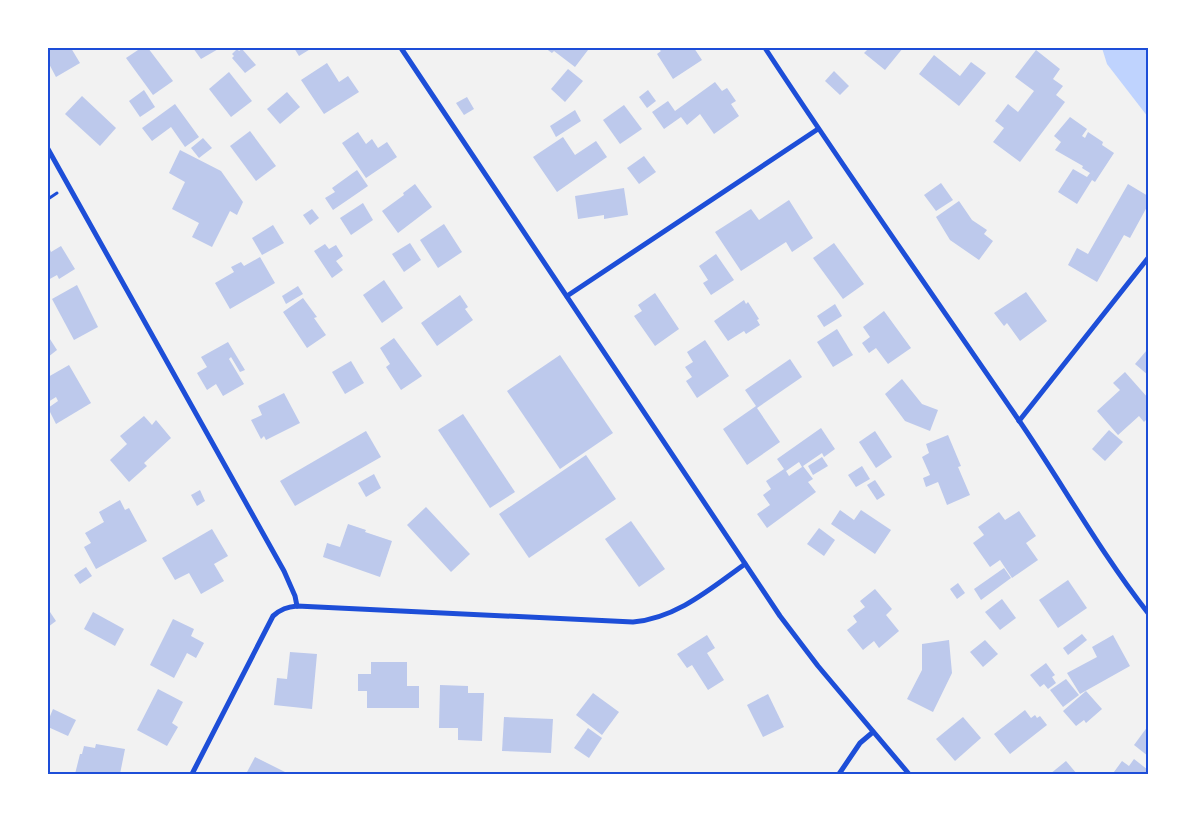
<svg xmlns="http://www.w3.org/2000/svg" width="1196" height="822" font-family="Commissioner,sans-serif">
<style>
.water{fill:#bfd3fe}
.building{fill:#bdc9ec;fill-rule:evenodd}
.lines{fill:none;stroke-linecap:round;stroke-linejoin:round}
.path{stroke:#1d4ed8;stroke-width:3}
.minor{stroke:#1d4ed8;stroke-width:5}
.neatline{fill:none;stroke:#1d4ed8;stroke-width:2}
</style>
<rect width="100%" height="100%" fill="#f2f2f2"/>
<path class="water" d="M 1102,48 L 1148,48 L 1148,117 L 1107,64 Z"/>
<g class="building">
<path d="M 48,48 L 71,48 L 80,63 L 56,77 L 48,62 Z"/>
<path d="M 141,48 L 148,48 L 173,81 L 153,95 L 126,58 Z"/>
<path d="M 193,48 L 220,48 L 201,59 Z"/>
<path d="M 294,48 L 312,48 L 299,56 Z"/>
<path d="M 545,48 L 585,48 L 588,50 L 575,67 L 554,51 L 552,53 Z"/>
<path d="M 658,48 L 694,48 L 702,60 L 673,79 L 657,54 L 661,51 Z"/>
<path d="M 869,48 L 903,48 L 885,70 L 864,53 Z"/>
<path d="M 237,49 L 239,51 L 242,49 L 256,65 L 245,73 L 232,58 L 234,56 L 232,54 Z"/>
<path d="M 1036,50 L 1060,69 L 1053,79 L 1063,86 L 1056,95 L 1065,102 L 1020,162 L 993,142 L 1004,128 L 995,121 L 1008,104 L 1018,112 L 1034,91 L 1015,77 Z"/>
<path d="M 934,55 L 960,76 L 971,62 L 986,73 L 959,106 L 919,74 Z"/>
<path d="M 327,63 L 339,82 L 348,76 L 359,92 L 324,114 L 301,80 Z"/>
<path d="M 568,69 L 583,81 L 565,102 L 551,89 Z"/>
<path d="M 834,71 L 849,86 L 840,95 L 825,81 Z"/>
<path d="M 229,72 L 252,101 L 231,117 L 209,89 Z"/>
<path d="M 715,82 L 722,91 L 727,88 L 736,101 L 731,104 L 739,116 L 714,134 L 700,114 L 687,125 L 681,117 L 664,129 L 652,112 L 668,101 L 675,111 Z"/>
<path d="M 144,90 L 155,107 L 140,117 L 129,101 Z"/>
<path d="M 648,90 L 656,101 L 647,108 L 639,97 Z"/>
<path d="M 287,92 L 300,107 L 280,124 L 267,109 Z"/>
<path d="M 82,96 L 116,128 L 100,146 L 65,114 Z"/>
<path d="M 467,97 L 474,109 L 464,115 L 456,103 Z"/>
<path d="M 175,104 L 199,137 L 185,147 L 171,127 L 152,141 L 142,128 Z"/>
<path d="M 624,105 L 642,129 L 620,144 L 603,120 Z"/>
<path d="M 575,110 L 581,121 L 556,137 L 550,126 Z"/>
<path d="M 1070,117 L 1087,129 L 1082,136 L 1085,138 L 1088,132 L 1103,142 L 1102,145 L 1114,153 L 1095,182 L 1092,180 L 1077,204 L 1058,192 L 1073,169 L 1087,177 L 1090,173 L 1082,168 L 1083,166 L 1055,150 L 1061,142 L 1054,136 Z"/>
<path d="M 250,131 L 276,166 L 256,181 L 230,146 Z"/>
<path d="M 358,132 L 366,144 L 372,139 L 378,148 L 387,142 L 397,157 L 366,178 L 342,143 Z"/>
<path d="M 563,137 L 575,155 L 596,141 L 607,157 L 557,192 L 533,157 Z"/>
<path d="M 203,138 L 212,148 L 199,158 L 191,148 Z"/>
<path d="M 180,150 L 221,171 L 243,202 L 237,215 L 230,211 L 212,247 L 192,237 L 199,223 L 172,209 L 185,182 L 169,173 Z"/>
<path d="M 644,156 L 656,172 L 639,184 L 627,168 Z"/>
<path d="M 357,170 L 368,186 L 333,210 L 325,198 L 335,192 L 332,188 Z"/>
<path d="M 941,183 L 953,200 L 936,211 L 924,195 Z"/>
<path d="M 415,184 L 432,207 L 398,233 L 382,211 L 404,195 L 403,193 Z"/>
<path d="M 1128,184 L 1148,196 L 1148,205 L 1130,238 L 1124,235 L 1097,282 L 1068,265 L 1077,248 L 1088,254 Z"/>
<path d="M 624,188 L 628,215 L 604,219 L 604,215 L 578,219 L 575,196 Z"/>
<path d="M 789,200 L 813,238 L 792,252 L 786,242 L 741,271 L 715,232 L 751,209 L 759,220 Z"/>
<path d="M 959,201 L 972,220 L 987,230 L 984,234 L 993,241 L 979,260 L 950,240 L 936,217 Z"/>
<path d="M 363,203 L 373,220 L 351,235 L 340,218 Z"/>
<path d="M 312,209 L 319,218 L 310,225 L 303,215 Z"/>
<path d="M 444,224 L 462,252 L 438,268 L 420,240 Z"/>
<path d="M 273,225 L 284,243 L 262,255 L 252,238 Z"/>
<path d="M 410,243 L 421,260 L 404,272 L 392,254 Z"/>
<path d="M 834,243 L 864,284 L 843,299 L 813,258 Z"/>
<path d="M 325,244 L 329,249 L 336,245 L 343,256 L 336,261 L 343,270 L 332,278 L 314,251 Z"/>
<path d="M 48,245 L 51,252 L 61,246 L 75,269 L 59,279 L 57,275 L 48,280 Z"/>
<path d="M 716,254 L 734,280 L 711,295 L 703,283 L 708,280 L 699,266 Z"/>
<path d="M 260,257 L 275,283 L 230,309 L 215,283 L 234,272 L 231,267 L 241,262 L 244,266 Z"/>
<path d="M 384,280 L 403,308 L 382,323 L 363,295 Z"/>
<path d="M 77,285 L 98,327 L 74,340 L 52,299 Z"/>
<path d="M 298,286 L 303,294 L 286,304 L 282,296 Z"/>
<path d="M 1026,292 L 1047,321 L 1020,341 L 1007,323 L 1004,326 L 994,313 Z"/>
<path d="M 655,293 L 679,329 L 655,346 L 634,316 L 642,311 L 638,305 Z"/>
<path d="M 460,295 L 468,307 L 465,309 L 473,320 L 437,346 L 421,323 Z"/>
<path d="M 303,298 L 317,317 L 314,318 L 326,335 L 307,348 L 283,312 Z"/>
<path d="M 744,300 L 746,304 L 748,302 L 759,319 L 757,320 L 760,325 L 746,334 L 744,331 L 728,341 L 714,321 Z"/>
<path d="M 835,304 L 842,316 L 824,327 L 817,316 Z"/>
<path d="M 884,311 L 911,348 L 888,364 L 876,348 L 869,353 L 862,343 L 870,337 L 863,327 Z"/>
<path d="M 837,329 L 853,355 L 833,367 L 817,342 Z"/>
<path d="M 48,336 L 57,350 L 48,357 Z"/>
<path d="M 394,338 L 422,376 L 401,390 L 386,367 L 390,364 L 380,348 Z"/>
<path d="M 705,340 L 729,376 L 697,398 L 686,381 L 692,377 L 685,367 L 693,362 L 687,352 Z"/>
<path d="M 228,342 L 245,370 L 240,372 L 231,357 L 229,359 L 244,384 L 223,396 L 216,384 L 207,390 L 197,373 L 207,367 L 201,357 Z"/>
<path d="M 1147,350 L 1148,352 L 1148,375 L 1135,364 Z"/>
<path d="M 560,355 L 613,433 L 560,469 L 507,391 Z"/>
<path d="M 790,359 L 802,377 L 757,408 L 780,442 L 747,465 L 723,429 L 756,406 L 745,390 Z"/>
<path d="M 351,361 L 364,383 L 345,394 L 332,372 Z"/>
<path d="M 69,365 L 91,403 L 56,424 L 48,408 L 58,401 L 56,397 L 48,402 L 48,377 Z"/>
<path d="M 1125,372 L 1148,398 L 1148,418 L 1144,422 L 1139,416 L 1118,435 L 1097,411 L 1120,390 L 1113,383 Z"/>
<path d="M 902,379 L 922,404 L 938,410 L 930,431 L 905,421 L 885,394 Z"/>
<path d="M 284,393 L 300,423 L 266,440 L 264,436 L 261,439 L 251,420 L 262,415 L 258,406 Z"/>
<path d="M 463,414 L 515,492 L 490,508 L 438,430 Z"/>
<path d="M 144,416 L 152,425 L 156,420 L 171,438 L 144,463 L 147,466 L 129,482 L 110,460 L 127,444 L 120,436 Z"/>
<path d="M 821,428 L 835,449 L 824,457 L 822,453 L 803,466 L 813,479 L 808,482 L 816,492 L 767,528 L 757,514 L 770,505 L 763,495 L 771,489 L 766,481 L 784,469 L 777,459 ZM 799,462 L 802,467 L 789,476 L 786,471 Z"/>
<path d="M 1109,430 L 1123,442 L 1105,461 L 1092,449 Z"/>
<path d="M 366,431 L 381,457 L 295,506 L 280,481 Z"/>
<path d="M 875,431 L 892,457 L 876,468 L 859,442 Z"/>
<path d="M 948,435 L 961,466 L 958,467 L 970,495 L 947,505 L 938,482 L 926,487 L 923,478 L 930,475 L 922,457 L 929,453 L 926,444 Z"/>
<path d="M 586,455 L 616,499 L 529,558 L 499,514 Z"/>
<path d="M 822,457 L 828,466 L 813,475 L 808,466 Z"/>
<path d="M 862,466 L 870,479 L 856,487 L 848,475 Z"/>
<path d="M 374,474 L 381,488 L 366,497 L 358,483 Z"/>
<path d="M 875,480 L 885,495 L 877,500 L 867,485 Z"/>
<path d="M 200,490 L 205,501 L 197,506 L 191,495 Z"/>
<path d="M 120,500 L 125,510 L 129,508 L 147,541 L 96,569 L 84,547 L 91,543 L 85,533 L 104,522 L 99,512 Z"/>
<path d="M 426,507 L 470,554 L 451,572 L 407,525 Z"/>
<path d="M 840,510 L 854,520 L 861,510 L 891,530 L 875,554 L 831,524 Z"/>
<path d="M 1019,511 L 1036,536 L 1026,543 L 1038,560 L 1012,578 L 1000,560 L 990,567 L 973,543 L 984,535 L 978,527 L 999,512 L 1005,520 Z"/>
<path d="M 631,521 L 665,569 L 639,587 L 605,539 Z"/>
<path d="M 348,524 L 366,530 L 365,532 L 392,541 L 380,577 L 323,557 L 327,543 L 340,547 Z"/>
<path d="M 819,528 L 835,540 L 824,556 L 807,544 Z"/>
<path d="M 212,529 L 228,556 L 214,564 L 224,581 L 201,594 L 189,573 L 175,580 L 162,558 Z"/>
<path d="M 86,567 L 92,576 L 80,584 L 74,575 Z"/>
<path d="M 1004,568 L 1011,578 L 981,600 L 974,589 Z"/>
<path d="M 1068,580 L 1087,608 L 1058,628 L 1039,600 Z"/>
<path d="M 958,583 L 965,593 L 957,599 L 950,589 Z"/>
<path d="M 875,589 L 892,609 L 886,615 L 899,631 L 879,648 L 874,641 L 863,650 L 847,630 L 857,622 L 853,616 L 865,607 L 860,601 Z"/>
<path d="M 1002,599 L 1016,618 L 1000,630 L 985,612 Z"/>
<path d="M 48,609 L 56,621 L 48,627 Z"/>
<path d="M 93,612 L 124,629 L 115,646 L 84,629 Z"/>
<path d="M 173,619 L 194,629 L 191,636 L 204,643 L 196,658 L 187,653 L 174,678 L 150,665 Z"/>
<path d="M 1082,634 L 1087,640 L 1068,655 L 1063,648 Z"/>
<path d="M 707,635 L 715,648 L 707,653 L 724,680 L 708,690 L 692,665 L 687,668 L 677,654 Z"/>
<path d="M 1113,635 L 1130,666 L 1080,694 L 1067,673 L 1097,657 L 1092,647 Z"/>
<path d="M 949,640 L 952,673 L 933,712 L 907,699 L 922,670 L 922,644 Z"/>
<path d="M 985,640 L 998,654 L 983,667 L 970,652 Z"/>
<path d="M 290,652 L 317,654 L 312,709 L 274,705 L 277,678 L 287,679 Z"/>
<path d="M 371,662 L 407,662 L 407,686 L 419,686 L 419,708 L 367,708 L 367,691 L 358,691 L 358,674 L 371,674 Z"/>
<path d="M 1046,663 L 1055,675 L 1052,677 L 1056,683 L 1048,689 L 1044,684 L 1040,687 L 1030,675 Z"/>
<path d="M 1066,679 L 1079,695 L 1063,707 L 1050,690 Z"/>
<path d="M 440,685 L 468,686 L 468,693 L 484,693 L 482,741 L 458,740 L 458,728 L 439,728 Z"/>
<path d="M 158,689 L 183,702 L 172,723 L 178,727 L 167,746 L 137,730 Z"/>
<path d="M 1086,691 L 1102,709 L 1086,723 L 1084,720 L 1076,726 L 1063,711 Z"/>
<path d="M 593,693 L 619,712 L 602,735 L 576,715 Z"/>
<path d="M 768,694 L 784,727 L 763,737 L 747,705 Z"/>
<path d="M 53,709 L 76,720 L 68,736 L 48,727 L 48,721 Z"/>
<path d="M 1025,710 L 1031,718 L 1035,715 L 1037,718 L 1040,716 L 1047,725 L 1010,754 L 994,734 Z"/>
<path d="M 504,717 L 553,719 L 551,753 L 502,751 Z"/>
<path d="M 963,717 L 981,738 L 955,761 L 936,739 Z"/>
<path d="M 1148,726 L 1148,756 L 1134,745 Z"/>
<path d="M 588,728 L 602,738 L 589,758 L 574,748 Z"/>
<path d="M 96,744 L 125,749 L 120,774 L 75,774 L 80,754 L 82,754 L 84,746 L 95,748 Z"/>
<path d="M 255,757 L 289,774 L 246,774 Z"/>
<path d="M 1134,759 L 1148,770 L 1148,774 L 1117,774 L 1114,772 L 1122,761 L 1129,766 Z"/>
<path d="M 1066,761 L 1077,774 L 1050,774 Z"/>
</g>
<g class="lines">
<path class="path" d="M 48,199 L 57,193"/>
<g class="minor">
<path d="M 401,48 L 780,616 L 818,666 L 909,774"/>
<path d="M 765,48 C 847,173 933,295 1018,419 C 1062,483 1100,552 1148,613"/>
<path d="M 48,149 L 284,571 L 295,596 L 297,606"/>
<path d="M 567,296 L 818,129"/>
<path d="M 1019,421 L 1148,258"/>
<path d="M 192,774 L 273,616 C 281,609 287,607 297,606 L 633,622 C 677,618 710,589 745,564"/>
<path d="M 839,774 L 860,743 L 873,732"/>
</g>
</g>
<rect width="1196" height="822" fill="none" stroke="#ffffff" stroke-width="98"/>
<rect x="49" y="49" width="1098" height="724" class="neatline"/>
</svg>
